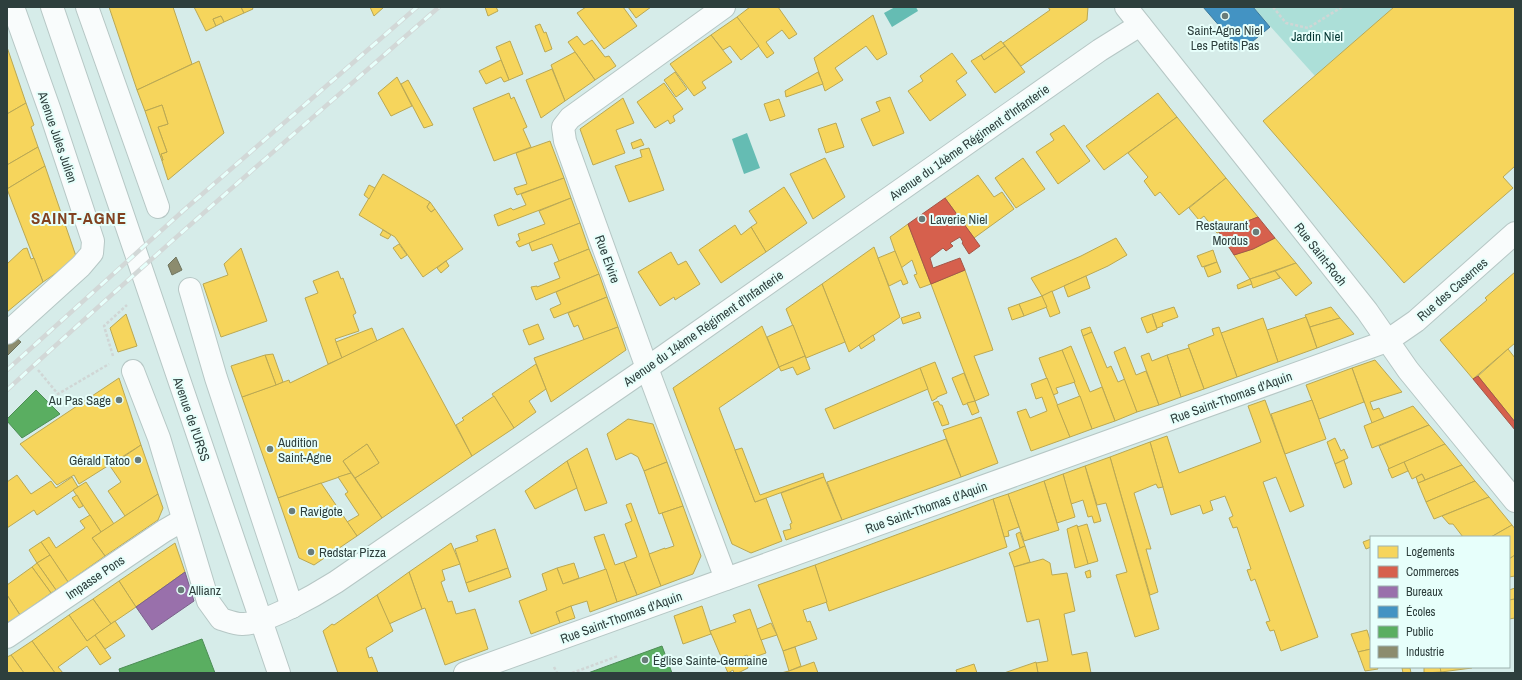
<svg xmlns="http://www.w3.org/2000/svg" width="1522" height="680" font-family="'Archivo Narrow',sans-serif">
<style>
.green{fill:#acdfd8}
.water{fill:#65bcb3}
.homes{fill:#f6d55c;stroke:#baa853}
.shops{fill:#d6604d;stroke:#a45648}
.offices{fill:#9970ab;stroke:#79618a}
.schools{fill:#4393c3;stroke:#3d7a9b}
.public{fill:#5aae61;stroke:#4d8d56}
.industry{fill:#8c8c6e;stroke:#70755f}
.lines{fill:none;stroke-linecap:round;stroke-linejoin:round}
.minor-casing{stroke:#b6c7c5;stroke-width:24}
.major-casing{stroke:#b6c7c5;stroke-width:24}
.path{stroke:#d0d6d5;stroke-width:2.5;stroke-dasharray:3 2;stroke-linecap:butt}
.minor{stroke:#f9fcfc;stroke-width:22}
.major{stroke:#f9fcfc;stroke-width:22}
.rail-casing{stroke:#d2d8d7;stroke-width:4.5}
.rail{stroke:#e7fffb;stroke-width:3;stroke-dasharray:9;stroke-linecap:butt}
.poi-dot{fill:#697c79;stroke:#e7fffb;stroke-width:1.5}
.labels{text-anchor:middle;stroke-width:4;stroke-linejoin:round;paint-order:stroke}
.poi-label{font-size:13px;fill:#2e3f3d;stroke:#e7fffb;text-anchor:start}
.park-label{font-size:13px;fill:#00332f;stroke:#e7fffb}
.street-label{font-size:13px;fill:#2e3f3d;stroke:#e7fffb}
.district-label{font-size:17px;font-weight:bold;letter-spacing:1px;fill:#81411f;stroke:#e7fffb}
</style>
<rect width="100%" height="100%" fill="#d6ece9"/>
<path class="green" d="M 1253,7 L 1394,7 L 1315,76 Z"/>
<g class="water">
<path d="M 895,7 L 916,7 L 918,11 L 892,27 L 884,13 Z"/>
<path d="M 747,133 L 760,168 L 744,174 L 732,139 Z"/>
</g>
<g class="homes">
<path d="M 109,7 L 173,7 L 192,64 L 137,90 Z"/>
<path d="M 194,7 L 241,7 L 244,13 L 224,22 L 221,16 L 213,19 L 216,26 L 206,31 Z"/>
<path d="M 241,7 L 252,7 L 253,9 L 244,13 Z"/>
<path d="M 370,7 L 384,7 L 374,16 Z"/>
<path d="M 485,7 L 496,7 L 498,11 L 488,16 Z"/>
<path d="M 586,7 L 623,7 L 637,26 L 604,49 L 577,13 Z"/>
<path d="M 628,7 L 651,7 L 636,18 Z"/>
<path d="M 750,7 L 778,7 L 797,34 L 789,39 L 782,30 L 766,42 L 774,53 L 767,58 L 737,17 Z"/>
<path d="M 1048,7 L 1088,7 L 1087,20 L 1021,66 L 1003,43 L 1050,10 Z"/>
<path d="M 1394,7 L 1515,7 L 1515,166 L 1503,177 L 1513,188 L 1404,283 L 1263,121 Z"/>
<path d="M 873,15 L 887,54 L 877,60 L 866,46 L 835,68 L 843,80 L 825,91 L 814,58 Z"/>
<path d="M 221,16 L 224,22 L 216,26 L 213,19 Z"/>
<path d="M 737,17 L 759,46 L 741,60 L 730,46 L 723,50 L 711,35 Z"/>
<path d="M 540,24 L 544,33 L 546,32 L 552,49 L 545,52 L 535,26 Z"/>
<path d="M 711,35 L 732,62 L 702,82 L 706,88 L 694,96 L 670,64 Z"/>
<path d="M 577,36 L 584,45 L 592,40 L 605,57 L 609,56 L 616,66 L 595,80 L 568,42 Z"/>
<path d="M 510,41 L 523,74 L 509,80 L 496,47 Z"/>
<path d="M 1001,41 L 1005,46 L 984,60 L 981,55 Z"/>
<path d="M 1005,46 L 1025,72 L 995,93 L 971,61 L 981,55 L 984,60 Z"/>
<path d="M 7,47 L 26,103 L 7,114 Z"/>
<path d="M 575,52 L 595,80 L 565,101 L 551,65 Z"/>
<path d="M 952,53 L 967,73 L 956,81 L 966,95 L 930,121 L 908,91 L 923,81 L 920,76 Z"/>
<path d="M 501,60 L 509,80 L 504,82 L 501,77 L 486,84 L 479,71 Z"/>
<path d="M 199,61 L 224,133 L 168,180 L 162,161 L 163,160 L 161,154 L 167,152 L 158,127 L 168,124 L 162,105 L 145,111 L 137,90 Z"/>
<path d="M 552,69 L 565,101 L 541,118 L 526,80 Z"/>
<path d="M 675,72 L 687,89 L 676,97 L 664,80 Z"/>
<path d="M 818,72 L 823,84 L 786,97 L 785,91 Z"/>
<path d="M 397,77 L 412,106 L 391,116 L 378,93 Z"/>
<path d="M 408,80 L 433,125 L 424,128 L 401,84 Z"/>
<path d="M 664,83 L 683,109 L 673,116 L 675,121 L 670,124 L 668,120 L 655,128 L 637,102 Z"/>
<path d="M 509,93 L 511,99 L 514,97 L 527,127 L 523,129 L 531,147 L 494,161 L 473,108 Z"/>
<path d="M 1158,93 L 1177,117 L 1104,170 L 1086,146 Z"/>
<path d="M 890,97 L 904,133 L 873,146 L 861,119 L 880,111 L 876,102 Z"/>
<path d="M 623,98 L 634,123 L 616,130 L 625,153 L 593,165 L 580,129 Z"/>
<path d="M 779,99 L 785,116 L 770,121 L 764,104 Z"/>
<path d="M 26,103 L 34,125 L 31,127 L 38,147 L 7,165 L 7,114 Z"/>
<path d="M 162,105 L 168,124 L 158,127 L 167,152 L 161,154 L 163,160 L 162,161 L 145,111 Z"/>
<path d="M 1177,117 L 1226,178 L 1179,215 L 1160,192 L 1155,196 L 1144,181 L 1148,177 L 1128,153 Z"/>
<path d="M 836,123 L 844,147 L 826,153 L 818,129 Z"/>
<path d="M 1064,125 L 1090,161 L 1058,184 L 1036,152 L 1054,140 L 1050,134 Z"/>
<path d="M 641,139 L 644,145 L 633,149 L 631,143 Z"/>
<path d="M 550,141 L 564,178 L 517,195 L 514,188 L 527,184 L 516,153 Z"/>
<path d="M 38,147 L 45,166 L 7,189 L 7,165 Z"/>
<path d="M 649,148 L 664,190 L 629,202 L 615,166 L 642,157 L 640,150 Z"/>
<path d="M 825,158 L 845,197 L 813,219 L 790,174 Z"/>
<path d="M 1023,158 L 1045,189 L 1016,208 L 995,178 Z"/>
<path d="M 45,166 L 77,259 L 43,282 L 7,189 Z"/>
<path d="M 383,174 L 430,202 L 427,207 L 431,212 L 435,209 L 463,249 L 423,277 L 395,237 L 359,215 Z"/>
<path d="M 978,175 L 994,197 L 1002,192 L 1014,209 L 974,238 L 945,198 Z"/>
<path d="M 564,178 L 571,198 L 498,226 L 494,215 L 511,208 L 513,210 L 526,205 L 521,194 Z"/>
<path d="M 1226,178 L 1258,217 L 1217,233 L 1204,216 L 1199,220 L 1189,208 Z"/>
<path d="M 369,185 L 375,188 L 369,199 L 364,195 Z"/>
<path d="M 784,187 L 807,223 L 766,252 L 751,227 L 757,223 L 749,211 Z"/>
<path d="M 571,198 L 580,223 L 519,247 L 516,242 L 520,240 L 518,234 L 545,224 L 539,211 Z"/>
<path d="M 430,202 L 435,209 L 431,212 L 427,207 Z"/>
<path d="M 580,223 L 589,249 L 559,261 L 552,244 L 532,251 L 529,243 Z"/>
<path d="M 908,224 L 931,284 L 920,288 L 914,275 L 917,274 L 912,260 L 901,268 L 890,237 Z"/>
<path d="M 735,225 L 741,235 L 751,227 L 766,252 L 721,283 L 699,250 Z"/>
<path d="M 383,230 L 391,235 L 388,239 L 380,235 Z"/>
<path d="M 1116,238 L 1127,255 L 1108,266 L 1042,296 L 1031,278 L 1081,256 Z"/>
<path d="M 1275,238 L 1296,263 L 1250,279 L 1234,255 L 1253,249 Z"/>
<path d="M 399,244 L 407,255 L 401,259 L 393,248 Z"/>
<path d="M 874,247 L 900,317 L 849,352 L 822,284 Z"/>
<path d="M 27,248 L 31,259 L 34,258 L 43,282 L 7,312 L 7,264 L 23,249 Z"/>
<path d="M 241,248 L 267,321 L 221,337 L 203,284 L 228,275 L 224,264 Z"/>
<path d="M 589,249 L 599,274 L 536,300 L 531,287 L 537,286 L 537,287 L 560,278 L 554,263 Z"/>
<path d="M 1213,250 L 1217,262 L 1202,267 L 1197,256 Z"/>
<path d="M 895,251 L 908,283 L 903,285 L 901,280 L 889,286 L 878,258 Z"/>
<path d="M 671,252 L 678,265 L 686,261 L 700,284 L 675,300 L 674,297 L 660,306 L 638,272 Z"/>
<path d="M 446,261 L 449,266 L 441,273 L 437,268 Z"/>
<path d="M 1217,262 L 1221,272 L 1208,277 L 1204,267 Z"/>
<path d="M 1296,263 L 1312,283 L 1296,296 L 1275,271 Z"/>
<path d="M 965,270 L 993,350 L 974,356 L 989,395 L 975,401 L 931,284 Z"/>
<path d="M 338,271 L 341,279 L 343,278 L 356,313 L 353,315 L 359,331 L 335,339 L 342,358 L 328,364 L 305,298 L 318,293 L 313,281 Z"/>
<path d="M 1275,271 L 1280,278 L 1253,288 L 1250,279 Z"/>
<path d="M 1515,272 L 1515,343 L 1473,379 L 1440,340 L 1487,300 L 1485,298 Z"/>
<path d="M 599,274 L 607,297 L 554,318 L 550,309 L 561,304 L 556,292 Z"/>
<path d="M 1086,276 L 1090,288 L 1068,297 L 1064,286 Z"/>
<path d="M 1250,279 L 1252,284 L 1238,289 L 1237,285 Z"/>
<path d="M 822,284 L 845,342 L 806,358 L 786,309 Z"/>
<path d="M 1052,291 L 1060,313 L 1050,317 L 1042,296 Z"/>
<path d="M 1042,296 L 1047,307 L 1024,316 L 1019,304 Z"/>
<path d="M 607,297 L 618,327 L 584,340 L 578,325 L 574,327 L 568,313 Z"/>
<path d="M 1019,304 L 1024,316 L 1012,320 L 1008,308 Z"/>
<path d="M 1174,307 L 1178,317 L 1162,323 L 1163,326 L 1157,328 L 1152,314 Z"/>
<path d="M 1331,307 L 1340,318 L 1310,327 L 1305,315 Z"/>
<path d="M 919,312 L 921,318 L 903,324 L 901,318 Z"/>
<path d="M 126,314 L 137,346 L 118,352 L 110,328 Z"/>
<path d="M 1152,314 L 1157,329 L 1147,333 L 1141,318 Z"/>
<path d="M 1306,317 L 1317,348 L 1278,362 L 1267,330 Z"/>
<path d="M 1263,318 L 1278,362 L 1237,377 L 1221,333 Z"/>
<path d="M 1340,318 L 1354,334 L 1317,348 L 1310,327 Z"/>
<path d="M 538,324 L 544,339 L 529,345 L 523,330 Z"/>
<path d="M 793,325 L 805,356 L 779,367 L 767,337 Z"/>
<path d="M 762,326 L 779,367 L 719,408 L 755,502 L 766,498 L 782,541 L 751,553 L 732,544 L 673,388 Z"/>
<path d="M 618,327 L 626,350 L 551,402 L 534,358 Z"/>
<path d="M 1090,327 L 1092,332 L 1083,336 L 1081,330 Z"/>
<path d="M 1219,327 L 1237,377 L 1204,389 L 1188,345 L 1214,335 L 1212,329 Z"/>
<path d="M 372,328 L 377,341 L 342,358 L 336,342 Z"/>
<path d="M 403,328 L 472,456 L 382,518 L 355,478 L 379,463 L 367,444 L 343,461 L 351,473 L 278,498 L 242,397 L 289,380 L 290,383 Z"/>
<path d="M 1092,332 L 1107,368 L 1111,366 L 1118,382 L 1125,379 L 1137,412 L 1115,421 L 1083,336 Z"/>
<path d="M 873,335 L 875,340 L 861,349 L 859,345 Z"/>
<path d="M 1071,346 L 1090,392 L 1102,387 L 1115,421 L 1092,429 L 1062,350 Z"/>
<path d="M 1125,347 L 1136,375 L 1146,371 L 1159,405 L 1137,412 L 1114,352 Z"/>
<path d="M 1189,348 L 1204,389 L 1181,397 L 1167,355 Z"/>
<path d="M 1508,349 L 1515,358 L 1515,422 L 1478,376 Z"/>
<path d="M 1062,350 L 1075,382 L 1056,388 L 1058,393 L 1053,395 L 1039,358 Z"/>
<path d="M 1149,353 L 1152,361 L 1167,355 L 1181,397 L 1159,405 L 1141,356 Z"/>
<path d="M 273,354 L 283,382 L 276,385 L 265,355 Z"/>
<path d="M 265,355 L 276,385 L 242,397 L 231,366 Z"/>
<path d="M 805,356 L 810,369 L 797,375 L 793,367 L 781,371 L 779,367 Z"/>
<path d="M 1375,360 L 1402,392 L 1370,402 L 1373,410 L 1379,408 L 1384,418 L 1372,423 L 1352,368 Z"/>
<path d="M 935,362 L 947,393 L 937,397 L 937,398 L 932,401 L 920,368 Z"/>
<path d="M 536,364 L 546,389 L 529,401 L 536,412 L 514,428 L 492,394 Z"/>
<path d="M 920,368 L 928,389 L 834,429 L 825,409 Z"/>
<path d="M 1352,368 L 1364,402 L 1319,419 L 1306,385 Z"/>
<path d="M 964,373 L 975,401 L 963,405 L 952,378 Z"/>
<path d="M 119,378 L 141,445 L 79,484 L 74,475 L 57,485 L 20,444 Z"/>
<path d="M 1047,378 L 1070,437 L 1031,451 L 1017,412 L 1026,409 L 1030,418 L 1047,411 L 1042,397 L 1036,399 L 1031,384 Z"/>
<path d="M 494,396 L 514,428 L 472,456 L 456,425 L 464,420 L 462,418 Z"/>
<path d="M 1080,396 L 1092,429 L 1070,437 L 1057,405 Z"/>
<path d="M 1265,400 L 1304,506 L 1290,512 L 1276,477 L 1263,482 L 1318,637 L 1281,651 L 1274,630 L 1270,631 L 1266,622 L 1270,621 L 1255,579 L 1251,581 L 1247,570 L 1251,569 L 1237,527 L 1233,528 L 1229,518 L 1233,516 L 1225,496 L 1210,501 L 1213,510 L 1203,514 L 1200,505 L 1171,515 L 1150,442 L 1167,436 L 1179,473 L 1261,442 L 1248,406 Z"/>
<path d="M 1312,400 L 1326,439 L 1285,454 L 1271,414 Z"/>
<path d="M 938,401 L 940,405 L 942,405 L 949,424 L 942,426 L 933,403 Z"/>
<path d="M 975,401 L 979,412 L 972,415 L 967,403 Z"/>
<path d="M 1413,406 L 1429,425 L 1372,448 L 1364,426 Z"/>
<path d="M 981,417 L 998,463 L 961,477 L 943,430 Z"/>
<path d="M 628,419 L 653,424 L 667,462 L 644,471 L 638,457 L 631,453 L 616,460 L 607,434 Z"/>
<path d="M 1429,425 L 1445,444 L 1389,469 L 1379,446 Z"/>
<path d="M 1335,438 L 1341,451 L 1344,449 L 1348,458 L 1335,464 L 1327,442 Z"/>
<path d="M 946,439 L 961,477 L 842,520 L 827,482 Z"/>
<path d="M 1150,442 L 1163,487 L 1158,488 L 1156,484 L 1134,493 L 1151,549 L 1146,549 L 1158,592 L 1150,595 L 1110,457 Z"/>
<path d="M 367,444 L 379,463 L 355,478 L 343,461 Z"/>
<path d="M 1445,444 L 1462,465 L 1425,480 L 1422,474 L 1412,479 L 1404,462 Z"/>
<path d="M 141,445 L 158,494 L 125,516 L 108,491 L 121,482 L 110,466 Z"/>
<path d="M 587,448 L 607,503 L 585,511 L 567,461 Z"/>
<path d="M 742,448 L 760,495 L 823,473 L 824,477 L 755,502 L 735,450 Z"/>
<path d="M 1110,457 L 1159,629 L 1135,637 L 1116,575 L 1127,572 L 1106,503 L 1097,505 L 1085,466 Z"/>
<path d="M 1344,460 L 1352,484 L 1344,488 L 1335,464 Z"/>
<path d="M 567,461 L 577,488 L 535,509 L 525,491 Z"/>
<path d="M 667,462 L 683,506 L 659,514 L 644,471 Z"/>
<path d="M 1404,462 L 1408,471 L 1392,478 L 1388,469 Z"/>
<path d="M 1462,465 L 1475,481 L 1426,502 L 1418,483 Z"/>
<path d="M 1085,466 L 1101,521 L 1094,523 L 1092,516 L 1088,517 L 1083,500 L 1071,504 L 1063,474 Z"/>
<path d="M 351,473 L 382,518 L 357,536 L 347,522 L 359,515 L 345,494 L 348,492 L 338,477 Z"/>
<path d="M 1063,474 L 1075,517 L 1057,523 L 1044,481 Z"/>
<path d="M 1422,474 L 1425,480 L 1418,483 L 1416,477 Z"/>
<path d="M 17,475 L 31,494 L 51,481 L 56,488 L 72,477 L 78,487 L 37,515 L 34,510 L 7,528 L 7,482 Z"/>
<path d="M 824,477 L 842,520 L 786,540 L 783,531 L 791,529 L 790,524 L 792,523 L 781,493 Z"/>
<path d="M 1044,481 L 1059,530 L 1024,541 L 1008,494 Z"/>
<path d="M 1475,481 L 1489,497 L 1434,519 L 1426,502 Z"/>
<path d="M 86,482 L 114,524 L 101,532 L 73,490 Z"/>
<path d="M 321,483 L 357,536 L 314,565 L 299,558 L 278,498 Z"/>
<path d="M 158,494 L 163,508 L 158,520 L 105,556 L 92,538 Z"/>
<path d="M 1008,494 L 1019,527 L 1008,531 L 1009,536 L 1004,537 L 993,499 Z"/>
<path d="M 77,495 L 83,506 L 79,508 L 72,498 Z"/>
<path d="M 1489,497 L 1512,525 L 1491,537 L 1463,537 L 1453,524 L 1449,524 L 1442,516 Z"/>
<path d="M 993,499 L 1007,547 L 829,611 L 815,565 Z"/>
<path d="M 631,503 L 661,586 L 637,595 L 624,562 L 637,557 L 625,524 L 632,521 L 626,505 Z"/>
<path d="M 683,506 L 701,556 L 693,574 L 661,586 L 649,554 L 665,548 L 665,549 L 674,546 L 662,513 Z"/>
<path d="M 90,515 L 101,532 L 92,538 L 105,556 L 68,582 L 41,542 L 49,537 L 56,548 L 85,528 L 80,521 Z"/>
<path d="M 1087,524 L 1098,561 L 1088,564 L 1077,527 Z"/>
<path d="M 1077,525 L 1088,564 L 1075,568 L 1067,529 Z"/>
<path d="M 1512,525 L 1515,529 L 1515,555 L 1509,559 L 1509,537 L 1491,537 Z"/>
<path d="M 495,529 L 508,568 L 466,583 L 455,549 L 478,541 L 476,536 Z"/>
<path d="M 1020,532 L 1025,546 L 1020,548 L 1016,534 Z"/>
<path d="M 604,534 L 615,565 L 624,562 L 637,595 L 617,602 L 594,537 Z"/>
<path d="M 1371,539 L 1371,547 L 1366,549 L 1363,542 Z"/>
<path d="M 41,542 L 50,555 L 37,563 L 29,550 Z"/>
<path d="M 175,543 L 185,572 L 136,607 L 119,581 Z"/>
<path d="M 451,543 L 460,564 L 442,570 L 445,580 L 441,582 L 448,602 L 452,601 L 456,614 L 475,609 L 488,649 L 445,665 L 425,608 L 422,609 L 409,572 Z"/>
<path d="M 1025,546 L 1030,562 L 1014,567 L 1009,553 Z"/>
<path d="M 50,555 L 68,582 L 56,590 L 37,563 Z"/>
<path d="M 1515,555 L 1515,576 L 1509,577 L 1509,559 Z"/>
<path d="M 1043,559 L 1050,563 L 1052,575 L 1067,573 L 1075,611 L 1064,614 L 1072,655 L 1087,652 L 1091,673 L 1038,673 L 1036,663 L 1048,661 L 1039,619 L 1027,622 L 1014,567 Z"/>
<path d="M 37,563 L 56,590 L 51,593 L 32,567 Z"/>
<path d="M 574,563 L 579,578 L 563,584 L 557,568 Z"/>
<path d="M 815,565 L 827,602 L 803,610 L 807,622 L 810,621 L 817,639 L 783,651 L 758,585 Z"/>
<path d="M 32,567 L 51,593 L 20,615 L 7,595 L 7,585 Z"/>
<path d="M 508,568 L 511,577 L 469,592 L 466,583 Z"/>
<path d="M 557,568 L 563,584 L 606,569 L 617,602 L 590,612 L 587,601 L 571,606 L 556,612 L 560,623 L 531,634 L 519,601 L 547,590 L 542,574 Z"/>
<path d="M 1090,570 L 1091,577 L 1087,578 L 1085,572 Z"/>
<path d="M 409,572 L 422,609 L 389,624 L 377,595 Z"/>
<path d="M 119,581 L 136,607 L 111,624 L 93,599 Z"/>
<path d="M 1515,588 L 1515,599 L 1509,600 L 1509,590 Z"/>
<path d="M 7,595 L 20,615 L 7,623 Z"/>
<path d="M 377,595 L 393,631 L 366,648 L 369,658 L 372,657 L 378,673 L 338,673 L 323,631 L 332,624 L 334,625 Z"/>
<path d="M 93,599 L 111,624 L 87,641 L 69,615 Z"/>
<path d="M 1515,599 L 1515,618 L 1509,619 L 1509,600 Z"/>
<path d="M 571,606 L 575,618 L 560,623 L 556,612 Z"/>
<path d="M 702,606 L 711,634 L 683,644 L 674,616 Z"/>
<path d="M 750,609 L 766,653 L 749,659 L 747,655 L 744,656 L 748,668 L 738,673 L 734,673 L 733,670 L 728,673 L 710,631 L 736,622 L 733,615 Z"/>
<path d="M 69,615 L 87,641 L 95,635 L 111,658 L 100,665 L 87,646 L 58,667 L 63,673 L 55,673 L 32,641 Z"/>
<path d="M 115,621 L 125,636 L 105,649 L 95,635 Z"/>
<path d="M 771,623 L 777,635 L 761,640 L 757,629 Z"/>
<path d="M 1367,630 L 1371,643 L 1371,649 L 1358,652 L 1351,634 Z"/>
<path d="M 32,641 L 55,673 L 24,673 L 11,655 Z"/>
<path d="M 795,647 L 801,666 L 789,671 L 783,651 Z"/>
<path d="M 1371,649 L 1371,667 L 1377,667 L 1378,669 L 1365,671 L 1358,652 Z"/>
<path d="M 11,655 L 24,673 L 7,673 L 7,657 Z"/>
<path d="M 814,662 L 818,673 L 781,673 L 789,671 Z"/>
<path d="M 1036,662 L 1038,673 L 1004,673 Z"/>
<path d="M 974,664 L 977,673 L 957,673 L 956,670 Z"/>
<path d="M 1424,667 L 1440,667 L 1441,672 L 1424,673 Z"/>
<path d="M 1440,667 L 1472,667 L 1472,668 L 1441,672 Z"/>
<path d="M 1402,668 L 1410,668 L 1411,673 L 1403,673 Z"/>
</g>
<g class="shops">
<path d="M 945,198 L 980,246 L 969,254 L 962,243 L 963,242 L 960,237 L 950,243 L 953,246 L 946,251 L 943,248 L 930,258 L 933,268 L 960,258 L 965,270 L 931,284 L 908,224 Z"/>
<path d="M 1258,217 L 1275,238 L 1253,249 L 1234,255 L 1219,232 Z"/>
<path d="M 1478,376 L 1515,422 L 1515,430 L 1473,379 Z"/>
</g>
<path class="offices" d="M 185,572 L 194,601 L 152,630 L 136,607 Z"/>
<path class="schools" d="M 1203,7 L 1253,7 L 1270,27 L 1241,51 Z"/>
<g class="public">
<path d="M 36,390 L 60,414 L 22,438 L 7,421 L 7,419 Z"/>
<path d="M 202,639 L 215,673 L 120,673 L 119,669 Z"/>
<path d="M 662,646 L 672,673 L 588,673 Z"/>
</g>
<g class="industry">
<path d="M 176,257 L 182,270 L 172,275 L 168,265 Z"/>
<path d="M 15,337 L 21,342 L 7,356 L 7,345 Z"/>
</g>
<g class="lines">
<g class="minor-casing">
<g id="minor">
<path d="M 87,7 L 158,207"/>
<path d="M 724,7 L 570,118 L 563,127 L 565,141 L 647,368 L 726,579"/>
<path d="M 1126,7 L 1367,311 L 1408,370 L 1515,501"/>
<path d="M 190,289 L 216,378 L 292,607"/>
<path d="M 7,333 L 81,266 L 92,253 L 93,241 L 50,111 L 13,7"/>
<path d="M 133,371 L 159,438 L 208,601 L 221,619 C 228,621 235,624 242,624 C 264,625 317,594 336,582 L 647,368 L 1100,50 L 1140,25"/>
<path d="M 7,637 L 164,531 L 183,520"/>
<path d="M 465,673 L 1387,341 L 1416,321 L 1515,233"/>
</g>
</g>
<g class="major-casing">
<path id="major" d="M 52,7 L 279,673"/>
</g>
<g class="path">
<path d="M 1273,7 L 1286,23 L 1308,28 L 1342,7"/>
<path d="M 113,356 L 104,326 L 127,305"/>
<path d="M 38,370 L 58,394 L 109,364"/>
<path d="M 554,667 L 557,673"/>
<path d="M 572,673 L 618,656"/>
</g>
<use href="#minor" class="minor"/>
<use href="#major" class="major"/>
<g class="rail-casing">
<g id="rail">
<path d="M 7,370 L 184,210 L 417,7"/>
<path d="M 7,390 C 149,259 294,134 439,7"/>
</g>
</g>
<use href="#rail" class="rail"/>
</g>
<g class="poi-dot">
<circle cx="1225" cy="16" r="4"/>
<circle cx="922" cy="219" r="4"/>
<circle cx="1256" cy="232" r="4"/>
<circle cx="119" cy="400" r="4"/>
<circle cx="270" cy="449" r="4"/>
<circle cx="138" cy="460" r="4"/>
<circle cx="292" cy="511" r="4"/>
<circle cx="311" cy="552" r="4"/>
<circle cx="181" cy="590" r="4"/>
<circle cx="645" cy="660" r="4"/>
</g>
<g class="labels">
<g class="poi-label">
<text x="1225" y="35" text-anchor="middle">Saint-Agne Niel<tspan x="1225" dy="15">Les Petits Pas</tspan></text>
<text x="930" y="224">Laverie Niel</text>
<text x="1248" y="230" text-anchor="end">Restaurant<tspan x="1248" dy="15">Mordus</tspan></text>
<text x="111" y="405" text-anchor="end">Au Pas Sage</text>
<text x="278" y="447">Audition<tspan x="278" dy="15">Saint-Agne</tspan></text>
<text x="130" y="465" text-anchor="end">Gérald Tatoo</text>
<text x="300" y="516">Ravigote</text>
<text x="319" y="557">Redstar Pizza</text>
<text x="189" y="595">Allianz</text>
<text x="653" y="665">Église Sainte-Germaine</text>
</g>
<g class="park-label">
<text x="1317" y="41">Jardin Niel</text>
</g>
<g class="street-label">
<text transform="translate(58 137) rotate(71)" y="5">Avenue Jules Julien</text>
<text transform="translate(969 142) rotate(-35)" y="5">Avenue du 14ème Régiment d'Infanterie</text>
<text transform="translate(1321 254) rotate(52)" y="5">Rue Saint-Roch</text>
<text transform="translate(608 259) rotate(70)" y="5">Rue Elvire</text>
<text transform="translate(1452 289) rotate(-41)" y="5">Rue des Casernes</text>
<text transform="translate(703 328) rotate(-35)" y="5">Avenue du 14ème Régiment d'Infanterie</text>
<text transform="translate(1231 397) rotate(-20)" y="5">Rue Saint-Thomas d'Aquin</text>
<text transform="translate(192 419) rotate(71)" y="5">Avenue de l'URSS</text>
<text transform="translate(926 507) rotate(-20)" y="5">Rue Saint-Thomas d'Aquin</text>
<text transform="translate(95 577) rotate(-34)" y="5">Impasse Pons</text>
<text transform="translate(621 617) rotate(-20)" y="5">Rue Saint-Thomas d'Aquin</text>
</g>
<g class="district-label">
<text x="79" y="224">SAINT-AGNE</text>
</g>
</g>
<rect width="1522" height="680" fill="none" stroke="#2e3f3d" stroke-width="16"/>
<rect x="1370" y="536" width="140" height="132" fill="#e7fffb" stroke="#9db2af"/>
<rect x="1378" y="546" width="20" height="12" fill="#f6d55c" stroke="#9db2af"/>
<text x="1406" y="556" font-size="12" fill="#2e3f3d">Logements</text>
<rect x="1378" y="566" width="20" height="12" fill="#d6604d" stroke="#9db2af"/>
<text x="1406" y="576" font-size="12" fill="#2e3f3d">Commerces</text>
<rect x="1378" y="586" width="20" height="12" fill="#9970ab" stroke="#9db2af"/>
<text x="1406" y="596" font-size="12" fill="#2e3f3d">Bureaux</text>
<rect x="1378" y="606" width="20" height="12" fill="#4393c3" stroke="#9db2af"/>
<text x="1406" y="616" font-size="12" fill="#2e3f3d">Écoles</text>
<rect x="1378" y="626" width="20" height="12" fill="#5aae61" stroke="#9db2af"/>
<text x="1406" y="636" font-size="12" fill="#2e3f3d">Public</text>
<rect x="1378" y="646" width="20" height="12" fill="#8c8c6e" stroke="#9db2af"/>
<text x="1406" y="656" font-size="12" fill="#2e3f3d">Industrie</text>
</svg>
